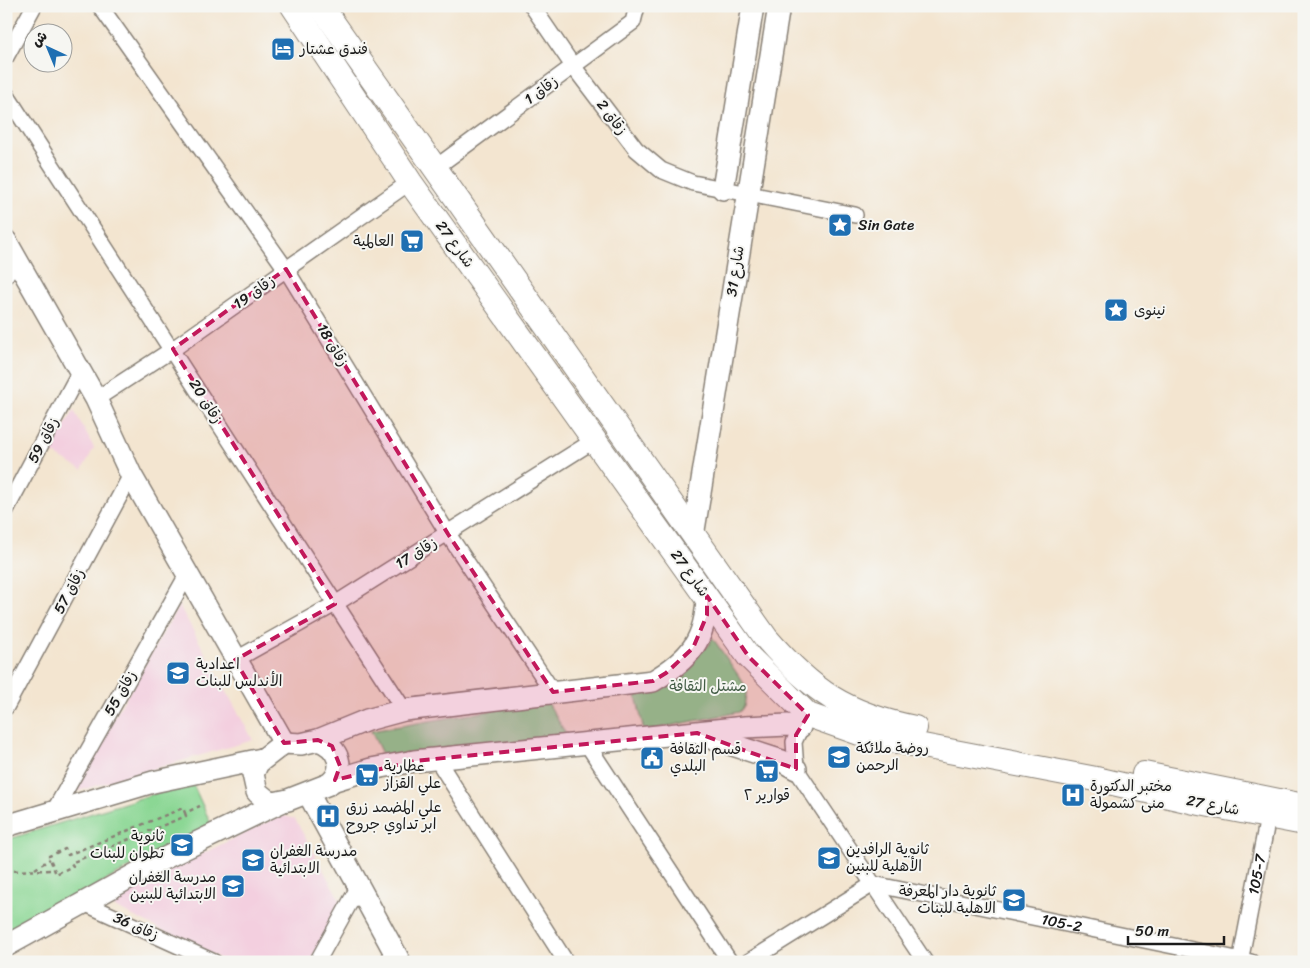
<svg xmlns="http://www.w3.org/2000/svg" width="1310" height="968" font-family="Sriracha,'Playpen Sans Arabic',sans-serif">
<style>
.built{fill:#f3cfdf}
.green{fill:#8bd794;stroke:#547a58}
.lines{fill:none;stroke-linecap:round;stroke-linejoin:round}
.street-casing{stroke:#888076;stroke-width:18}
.secondary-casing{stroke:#888076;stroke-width:24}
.primary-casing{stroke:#888076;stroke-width:26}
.path{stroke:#888076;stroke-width:2.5;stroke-dasharray:4 4;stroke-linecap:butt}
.street{stroke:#fff;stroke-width:15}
.secondary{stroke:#fff;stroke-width:21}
.primary{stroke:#fff;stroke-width:24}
.marked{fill:#c2185b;fill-opacity:0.2;stroke:#c2185b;stroke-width:4;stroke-dasharray:10 6;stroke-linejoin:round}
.labels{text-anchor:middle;stroke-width:4;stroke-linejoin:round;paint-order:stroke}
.poi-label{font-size:15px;fill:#1c1c1c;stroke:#f6f6f2;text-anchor:start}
.street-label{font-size:15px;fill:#1c1c1c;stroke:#f6f6f2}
.park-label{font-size:15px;fill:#435d46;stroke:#f6f6f2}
</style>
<rect width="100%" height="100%" fill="#f6f6f2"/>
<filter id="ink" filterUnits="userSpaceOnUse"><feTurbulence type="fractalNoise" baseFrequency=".02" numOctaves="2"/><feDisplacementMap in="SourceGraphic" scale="10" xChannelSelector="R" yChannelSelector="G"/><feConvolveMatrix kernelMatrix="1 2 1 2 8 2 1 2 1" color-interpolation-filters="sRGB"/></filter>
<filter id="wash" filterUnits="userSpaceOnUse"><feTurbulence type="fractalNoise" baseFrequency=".0096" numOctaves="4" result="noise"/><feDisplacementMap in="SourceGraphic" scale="20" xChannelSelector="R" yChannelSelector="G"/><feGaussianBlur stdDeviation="1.12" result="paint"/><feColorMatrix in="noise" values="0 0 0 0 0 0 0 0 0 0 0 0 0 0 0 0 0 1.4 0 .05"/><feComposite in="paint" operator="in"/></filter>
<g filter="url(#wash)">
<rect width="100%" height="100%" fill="#f3e5d0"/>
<g class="built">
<path d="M 74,410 L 94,448 L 82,470 L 50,452 Z"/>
<path d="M 179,605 L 253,740 L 71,793 Z"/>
<path d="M 281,815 L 295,819 L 341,902 L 311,962 L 227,962 L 104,902 Z"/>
</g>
<g class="green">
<path d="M 712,637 L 747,688 L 744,707 L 739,712 L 644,731 L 635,691 L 660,685 L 709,645 Z"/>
<path d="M 547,701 L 567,736 L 385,760 L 371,731 Z"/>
<path d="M 192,782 L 211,824 L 6,934 L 6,840 Z"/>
</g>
</g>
<g filter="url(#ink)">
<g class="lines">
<g class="street-casing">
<g id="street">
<path d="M 100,6 L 286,269 L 448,534 L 553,692"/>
<path d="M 532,6 L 573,66 L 636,149 L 661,170 L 693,183 L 855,215"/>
<path d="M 6,57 L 34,6"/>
<path d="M 6,94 L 404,710"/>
<path d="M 435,168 L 633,22 L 637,6"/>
<path d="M 6,275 L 15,259"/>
<path d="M 96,399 L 173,349 L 410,182"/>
<path d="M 6,510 L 80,371"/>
<path d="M 235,660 L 335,604 L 593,441"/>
<path d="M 6,707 L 131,475"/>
<path d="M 804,720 L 794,742 L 796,769 L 925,962"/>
<path d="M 587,744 L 730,962"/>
<path d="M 438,761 L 566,962"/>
<path d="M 54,811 L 187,575"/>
<path d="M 84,903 L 214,962"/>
<path d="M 317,962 L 359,886"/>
<path id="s1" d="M 748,962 L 873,884 L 1251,962"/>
<path id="s2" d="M 1240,962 L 1268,817"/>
</g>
</g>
<g class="secondary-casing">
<g id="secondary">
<path d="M 723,189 L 753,6"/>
<path d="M 6,241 L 96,399 L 131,475 L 284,743"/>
<path d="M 693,536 L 779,6"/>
<path d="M 702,735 L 782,761 L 796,769"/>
<path d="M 318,740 C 339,747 347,770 329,784 L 288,800 L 274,803 L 268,801 L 257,792 L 253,774 L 258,763 L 284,743 L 301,744 L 318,740 L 367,720 L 404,710 L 653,681 C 690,659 706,640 707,596"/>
<path d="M 335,780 L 371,769 L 414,761 L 745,727 L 788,725 L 800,727"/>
<path d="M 308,793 L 400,962"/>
<path d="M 6,826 L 153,782 L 262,759"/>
<path d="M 6,946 L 161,860 L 281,802"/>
</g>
</g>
<g class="primary-casing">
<g id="primary">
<path d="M 293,6 L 410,182 L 749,657 L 808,715 L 865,735 L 1096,779 L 1195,802 L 1304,823"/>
<path d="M 321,6 L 766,638 C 812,691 845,714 915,728"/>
<path d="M 1144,774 L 1304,806"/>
</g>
</g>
<g class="path">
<path d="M 185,813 L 186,816 L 71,863 L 73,866 L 56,874 L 49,856 L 65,849 L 68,855 L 183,808 L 185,813 L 200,806"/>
<path d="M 35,869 L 50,859"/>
<path d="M 6,871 L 55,870"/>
</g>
<use href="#street" class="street"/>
<use href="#secondary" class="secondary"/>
<use href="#primary" class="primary"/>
</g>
</g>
<path class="marked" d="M 286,269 L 448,534 L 553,692 L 653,681 L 666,673 L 693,648 L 707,615 L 707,596 L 749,657 L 808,715 L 796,735 L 796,769 L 697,733 L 414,761 L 335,780 L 340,766 L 332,746 L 318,740 L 284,743 L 235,660 L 335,604 L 173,349 Z"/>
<defs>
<g id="hotel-square" transform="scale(1.25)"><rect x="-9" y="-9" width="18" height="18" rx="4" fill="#1f6fb2" stroke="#f6f6f2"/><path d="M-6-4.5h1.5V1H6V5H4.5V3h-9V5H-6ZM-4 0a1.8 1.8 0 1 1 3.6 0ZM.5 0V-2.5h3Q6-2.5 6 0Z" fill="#fff"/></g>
<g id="sight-square" transform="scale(1.25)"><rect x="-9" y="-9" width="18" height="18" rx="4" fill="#1f6fb2" stroke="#f6f6f2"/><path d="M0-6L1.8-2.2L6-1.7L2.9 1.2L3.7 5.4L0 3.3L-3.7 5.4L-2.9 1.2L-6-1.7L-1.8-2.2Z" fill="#fff"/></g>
<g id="supermarket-square" transform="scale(1.25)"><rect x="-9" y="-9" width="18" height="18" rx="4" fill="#1f6fb2" stroke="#f6f6f2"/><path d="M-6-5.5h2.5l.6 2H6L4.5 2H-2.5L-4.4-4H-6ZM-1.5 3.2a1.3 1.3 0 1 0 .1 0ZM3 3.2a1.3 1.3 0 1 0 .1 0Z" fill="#fff"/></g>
<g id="school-square" transform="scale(1.25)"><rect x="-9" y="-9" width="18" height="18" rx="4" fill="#1f6fb2" stroke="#f6f6f2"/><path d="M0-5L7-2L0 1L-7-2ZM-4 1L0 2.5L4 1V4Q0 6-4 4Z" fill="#fff"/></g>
<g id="civic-square" transform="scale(1.25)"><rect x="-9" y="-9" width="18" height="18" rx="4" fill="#1f6fb2" stroke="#f6f6f2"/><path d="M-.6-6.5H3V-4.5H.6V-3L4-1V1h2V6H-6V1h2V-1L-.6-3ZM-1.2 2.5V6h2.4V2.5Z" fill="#fff"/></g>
<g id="hospital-square" transform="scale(1.25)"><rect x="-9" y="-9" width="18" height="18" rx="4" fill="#1f6fb2" stroke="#f6f6f2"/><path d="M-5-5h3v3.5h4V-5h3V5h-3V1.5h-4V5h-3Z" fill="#fff"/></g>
</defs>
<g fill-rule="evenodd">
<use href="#hotel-square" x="283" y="49"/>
<use href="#sight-square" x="840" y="225"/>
<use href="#supermarket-square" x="412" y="241"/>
<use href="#sight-square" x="1116" y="310"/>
<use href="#school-square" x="178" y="673"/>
<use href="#school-square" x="839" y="757"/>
<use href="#civic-square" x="652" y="758"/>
<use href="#supermarket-square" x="767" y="771"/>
<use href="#supermarket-square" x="367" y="775"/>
<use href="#hospital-square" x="1073" y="795"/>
<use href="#hospital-square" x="328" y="816"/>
<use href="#school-square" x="182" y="845"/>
<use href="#school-square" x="829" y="858"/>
<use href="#school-square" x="253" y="860"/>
<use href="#school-square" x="233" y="886"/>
<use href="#school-square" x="1014" y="900"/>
</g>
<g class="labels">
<g class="poi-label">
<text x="300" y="54">فندق عشتار</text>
<text x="858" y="230">Sin Gate</text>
<text x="394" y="246" text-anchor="end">العالمية</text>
<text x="1134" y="315">نينوى</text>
<text x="196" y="669">اعدادية<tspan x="196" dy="17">الأندلس للبنات</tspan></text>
<text x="856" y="753">روضة ملائكة<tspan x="856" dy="17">الرحمن</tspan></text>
<text x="670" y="754">قسم الثقافة<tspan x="670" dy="17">البلدي</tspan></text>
<text x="384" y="771">عطارية<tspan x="384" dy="17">علي القزاز</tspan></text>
<text x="1090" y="791">مختبر الدكتورة<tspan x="1090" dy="17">منى كشمولة</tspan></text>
<text x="767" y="800" text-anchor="middle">قوارير ٢</text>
<text x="346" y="812">علي المضمد زرق<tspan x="346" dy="17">ابر تداوي جروح</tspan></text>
<text x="164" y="841" text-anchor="end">ثانوية<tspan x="164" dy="17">تطوان للبنات</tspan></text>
<text x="846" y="854">ثانوية الرافدين<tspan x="846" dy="17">الأهلية للبنين</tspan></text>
<text x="270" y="856">مدرسة الغفران<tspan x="270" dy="17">الابتدائية</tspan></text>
<text x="216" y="882" text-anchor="end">مدرسة الغفران<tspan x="216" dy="17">الابتدائية للبنين</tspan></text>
<text x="996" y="896" text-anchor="end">ثانوية دار المعرفة<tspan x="996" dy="17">الاهلية للبنات</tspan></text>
</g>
<g class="street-label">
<text transform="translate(541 90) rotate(-36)" y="5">زقاق 1</text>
<text transform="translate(612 117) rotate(53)" y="5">زقاق 2</text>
<text transform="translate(455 244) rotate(54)" y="5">شارع 27</text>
<text transform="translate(735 271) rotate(-81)" y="5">شارع 31</text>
<text transform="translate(254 292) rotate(-35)" y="5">زقاق 19</text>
<text transform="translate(333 345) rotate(59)" y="5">زقاق 18</text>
<text transform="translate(206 401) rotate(58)" y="5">زقاق 20</text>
<text transform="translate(43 440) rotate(-62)" y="5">زقاق 59</text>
<text transform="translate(416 553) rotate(-32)" y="5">زقاق 17</text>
<text transform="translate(690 573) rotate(54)" y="5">شارع 27</text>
<text transform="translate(69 591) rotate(-62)" y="5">زقاق 57</text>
<text transform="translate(120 693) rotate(-60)" y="5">زقاق 55</text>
<text transform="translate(1213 805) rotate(11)" y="5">شارع 27</text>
<text dy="5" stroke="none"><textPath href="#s2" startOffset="89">105-7</textPath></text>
<text dy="5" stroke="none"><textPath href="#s1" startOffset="340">105-2</textPath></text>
<text transform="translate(136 926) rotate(24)" y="5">زقاق 36</text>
</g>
<g class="park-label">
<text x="708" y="691">مشتل الثقافة</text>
</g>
</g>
<rect width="1310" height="968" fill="none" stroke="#f6f6f2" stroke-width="25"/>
<g transform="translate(48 48) rotate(316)"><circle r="24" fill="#f6f6f2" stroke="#9f9f9c"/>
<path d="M0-4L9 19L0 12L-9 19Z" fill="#1f6fb2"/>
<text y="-8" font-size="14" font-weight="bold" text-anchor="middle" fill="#1c1c1c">ش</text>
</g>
<path d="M1128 936v8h96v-8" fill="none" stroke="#1c1c1c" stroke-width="2.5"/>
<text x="1135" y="936" font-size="15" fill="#1c1c1c" stroke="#f6f6f2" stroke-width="4" paint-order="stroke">50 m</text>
</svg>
